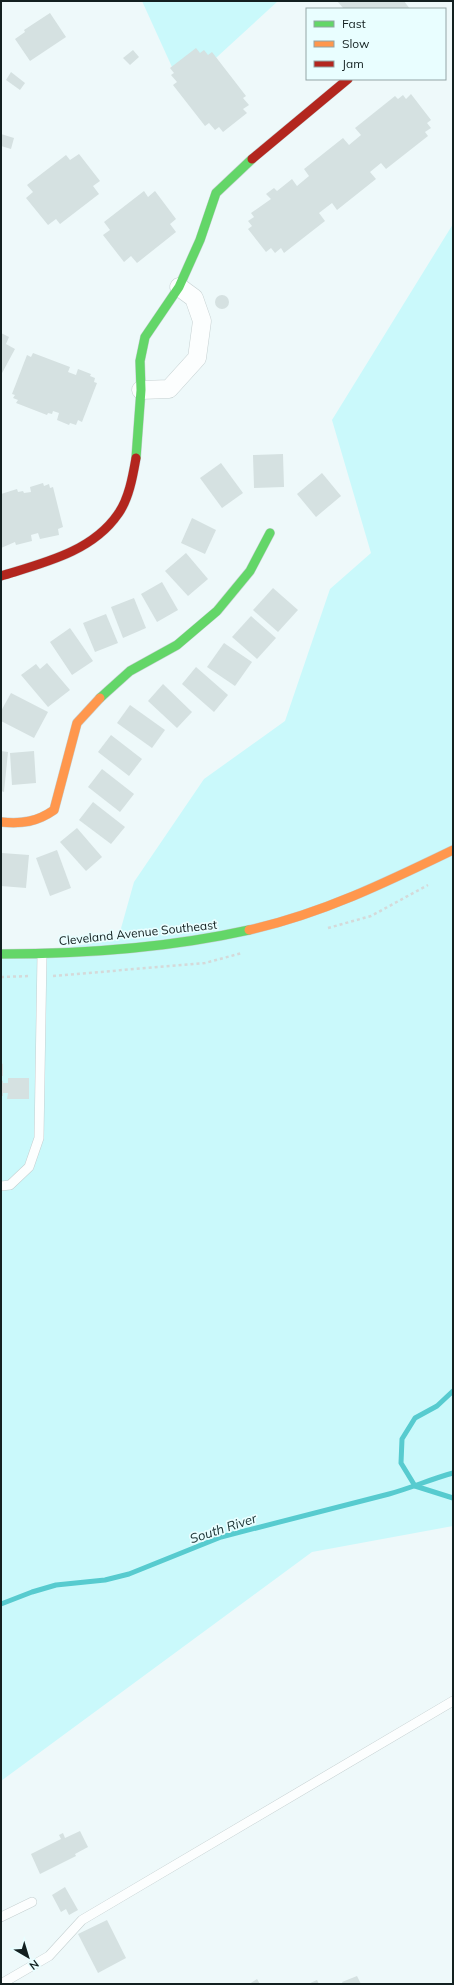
<svg xmlns="http://www.w3.org/2000/svg" width="454" height="1985" font-family="Mulish,sans-serif">
<style>
.green{fill:#caf9fb}
.lines{fill:none;stroke-linecap:round;stroke-linejoin:round}
.stream{stroke:#57cbcf;stroke-width:5}
.building{fill:#d5e1e1}
.lane-casing{stroke:#c5d0d1;stroke-width:10}
.street-casing{stroke:#c5d0d1;stroke-width:19}
.fast-casing{stroke:#c5d0d1;stroke-width:10}
.slow-casing{stroke:#c5d0d1;stroke-width:10}
.jam-casing{stroke:#c5d0d1;stroke-width:10}
.path{stroke:#d5d9d9;stroke-width:2.5;stroke-dasharray:3 3;stroke-linecap:butt}
.lane{stroke:#fcfefe;stroke-width:9}
.street{stroke:#fcfefe;stroke-width:18}
.fast{stroke:#63d668;stroke-width:9}
.slow{stroke:#ff974d;stroke-width:9}
.jam{stroke:#b3261e;stroke-width:9}
.labels{text-anchor:middle;stroke-width:3.5;stroke-linejoin:round;paint-order:stroke}
.street-label{font-size:12px;fill:#132020;stroke:#e9feff}
.water-label{font-size:13px;font-style:italic;fill:#193132;stroke:#e9feff}
</style>
<rect width="100%" height="100%" fill="#eef9fa"/>
<g class="green">
<path d="M 142,1 L 278,1 L 182,89 Z"/>
<path d="M 453,224 L 453,1526 L 312,1552 L 1,1781 L 1,958 L 118,939 L 134,882 L 204,779 L 285,721 L 330,589 L 371,553 L 332,420 Z"/>
</g>
<g class="lines">
<g class="stream">
<path d="M 453,1391 L 437,1406 L 415,1418 L 402,1439 L 401,1463 L 415,1486 L 453,1498"/>
<path d="M 1,1604 L 32,1592 L 56,1585 L 105,1580 L 129,1574 L 221,1537 L 389,1494 C 411,1488 431,1479 453,1473"/>
</g>
</g>
<g class="building">
<path d="M 337,1 L 404,1 L 410,9 L 344,9 Z"/>
<path d="M 50,13 L 66,37 L 30,61 L 15,39 L 25,32 L 24,30 Z"/>
<path d="M 196,48 L 200,53 L 204,50 L 208,55 L 212,52 L 246,96 L 243,98 L 249,105 L 243,109 L 247,113 L 223,132 L 219,127 L 215,130 L 209,123 L 205,126 L 173,85 L 177,82 L 171,75 L 174,73 L 170,68 Z"/>
<path d="M 133,50 L 139,57 L 130,65 L 123,58 Z"/>
<path d="M 11,72 L 25,83 L 20,90 L 6,80 Z"/>
<path d="M 411,94 L 431,120 L 427,123 L 431,128 L 425,132 L 428,136 L 386,169 L 381,163 L 370,172 L 376,179 L 337,210 L 332,203 L 319,213 L 325,221 L 284,253 L 281,248 L 275,253 L 271,248 L 266,252 L 248,229 L 252,226 L 248,221 L 254,217 L 251,213 L 271,199 L 266,194 L 274,188 L 277,191 L 292,179 L 297,186 L 309,176 L 304,169 L 343,138 L 349,145 L 361,135 L 355,128 L 395,96 L 398,99 L 403,95 L 406,99 Z"/>
<path d="M 1,134 L 14,138 L 11,149 L 1,146 Z"/>
<path d="M 79,154 L 100,181 L 93,186 L 99,194 L 60,224 L 56,219 L 48,225 L 26,198 L 33,192 L 27,185 L 66,155 L 70,160 Z"/>
<path d="M 144,191 L 148,197 L 155,191 L 176,219 L 170,224 L 176,232 L 137,263 L 131,256 L 124,262 L 103,235 L 110,230 L 104,222 Z"/>
<circle cx="222" cy="302" r="7"/>
<path d="M 1,333 L 9,337 L 6,344 L 15,349 L 1,375 Z"/>
<path d="M 33,353 L 70,367 L 68,372 L 76,375 L 78,369 L 91,374 L 90,376 L 95,378 L 94,382 L 97,383 L 82,422 L 78,420 L 76,425 L 70,423 L 69,425 L 57,420 L 59,413 L 53,411 L 52,414 L 48,413 L 47,415 L 16,403 L 18,400 L 13,398 L 15,395 L 12,394 L 27,355 L 31,357 Z"/>
<path d="M 283,454 L 284,487 L 254,488 L 253,455 Z"/>
<path d="M 221,463 L 243,493 L 222,508 L 200,478 Z"/>
<path d="M 322,473 L 341,496 L 316,517 L 297,494 Z"/>
<path d="M 43,483 L 44,486 L 49,484 L 50,488 L 53,487 L 63,527 L 58,529 L 59,535 L 40,539 L 38,533 L 31,535 L 32,541 L 16,545 L 15,542 L 1,548 L 1,494 L 17,489 L 18,492 L 23,491 L 24,493 L 31,492 L 30,487 Z"/>
<path d="M 192,518 L 216,530 L 205,554 L 181,543 Z"/>
<path d="M 186,553 L 208,579 L 188,596 L 165,571 Z"/>
<path d="M 162,582 L 178,610 L 157,622 L 141,594 Z"/>
<path d="M 273,588 L 298,610 L 278,632 L 253,610 Z"/>
<path d="M 134,598 L 146,628 L 123,638 L 111,607 Z"/>
<path d="M 106,614 L 118,643 L 95,652 L 83,623 Z"/>
<path d="M 251,616 L 276,638 L 257,659 L 232,637 Z"/>
<path d="M 70,628 L 93,661 L 72,675 L 50,642 Z"/>
<path d="M 224,643 L 252,662 L 235,686 L 207,667 Z"/>
<path d="M 47,663 L 70,690 L 48,707 L 21,675 L 36,664 L 40,669 Z"/>
<path d="M 196,667 L 228,695 L 214,712 L 182,684 Z"/>
<path d="M 163,684 L 192,712 L 177,728 L 148,701 Z"/>
<path d="M 11,693 L 48,712 L 34,738 L 1,721 L 1,711 Z"/>
<path d="M 130,705 L 165,730 L 152,748 L 117,723 Z"/>
<path d="M 111,735 L 142,759 L 129,776 L 98,752 Z"/>
<path d="M 1,751 L 8,752 L 4,792 L 1,791 Z"/>
<path d="M 34,751 L 36,783 L 12,785 L 10,753 Z"/>
<path d="M 102,769 L 134,794 L 120,812 L 88,787 Z"/>
<path d="M 93,802 L 125,827 L 111,844 L 79,820 Z"/>
<path d="M 77,828 L 102,857 L 86,871 L 60,842 Z"/>
<path d="M 57,850 L 71,888 L 50,896 L 36,858 Z"/>
<path d="M 2,853 L 29,855 L 26,888 L 1,886 Z"/>
<path d="M 1,1063 L 3,1064 L 3,1076 L 1,1076 Z"/>
<path d="M 8,1078 L 29,1078 L 29,1099 L 7,1099 L 8,1093 L 3,1093 L 3,1096 L 1,1096 L 1,1080 L 3,1081 L 3,1083 L 8,1083 Z"/>
<path d="M 80,1831 L 88,1847 L 75,1854 L 76,1856 L 40,1874 L 31,1854 L 61,1839 L 59,1835 L 63,1833 L 65,1838 Z"/>
<path d="M 65,1887 L 78,1910 L 69,1915 L 66,1909 L 61,1912 L 52,1895 Z"/>
<path d="M 107,1920 L 126,1958 L 98,1973 L 78,1934 Z"/>
<path d="M 357,1976 L 361,1984 L 343,1984 L 342,1982 Z"/>
<path d="M 257,1979 L 260,1984 L 249,1984 Z"/>
<path d="M 317,1980 L 319,1984 L 308,1984 Z"/>
</g>
<g class="lines">
<g class="lane-casing">
<g id="lane">
<path d="M 1,1186 L 10,1185 L 29,1167 L 39,1138 L 42,954"/>
<path d="M 1,1917 L 32,1902"/>
<path d="M 1,1984 L 49,1956 L 82,1920 L 453,1701"/>
</g>
</g>
<g class="street-casing">
<path id="street" d="M 141,390 L 169,389 L 197,358 L 202,321 L 194,298 L 179,287"/>
</g>
<g class="fast-casing">
<g id="fast">
<path d="M 136,458 L 141,390 L 140,361 L 145,337 L 179,287 L 200,240 L 216,193 L 252,159"/>
<path d="M 100,698 L 130,671 L 177,645 L 217,611 L 250,571 L 270,533"/>
<path d="M 1,954 C 85,954 168,948 249,930"/>
</g>
</g>
<g class="slow-casing">
<g id="slow">
<path d="M 1,822 C 22,824 37,822 54,810 L 77,723 L 100,698"/>
<path d="M 249,930 C 321,914 387,882 453,850"/>
</g>
</g>
<g class="jam-casing">
<g id="jam">
<path d="M 252,159 L 348,79"/>
<path d="M 1,576 C 43,563 92,552 118,514 C 129,499 133,475 136,458"/>
</g>
</g>
<g class="path">
<path d="M 328,928 L 371,916 L 428,885"/>
<path d="M 53,976 L 205,963 L 242,953"/>
<path d="M 1,977 L 30,976"/>
</g>
<use href="#lane" class="lane"/>
<use href="#street" class="street"/>
<use href="#fast" class="fast"/>
<use href="#slow" class="slow"/>
<use href="#jam" class="jam"/>
</g>
<g class="labels">
<g class="street-label">
<text transform="translate(138 933) rotate(-6)" y="4">Cleveland Avenue Southeast</text>
</g>
<g class="water-label">
<text transform="translate(223 1528) rotate(-18)" y="5">South River</text>
</g>
</g>
<rect width="454" height="1985" fill="none" stroke="#132020" stroke-width="4"/>
<rect x="306" y="8" width="140" height="72" fill="#e9feff" stroke="#93a5a6"/>
<rect x="314" y="21" width="20" height="6" fill="#63d668" stroke="#93a5a6"/>
<text x="342" y="28" font-size="12" fill="#132020">Fast</text>
<rect x="314" y="41" width="20" height="6" fill="#ff974d" stroke="#93a5a6"/>
<text x="342" y="48" font-size="12" fill="#132020">Slow</text>
<rect x="314" y="61" width="20" height="6" fill="#b3261e" stroke="#93a5a6"/>
<text x="342" y="68" font-size="12" fill="#132020">Jam</text>
<g transform="translate(28 1957) rotate(142)" stroke="#e9feff" stroke-width="3" paint-order="stroke">
<path d="M0-3L7 15L0 10L-7 15Z" fill="#132020"/>
<text y="-6" font-size="11" font-weight="bold" text-anchor="middle" fill="#132020">N</text>
</g>
</svg>
